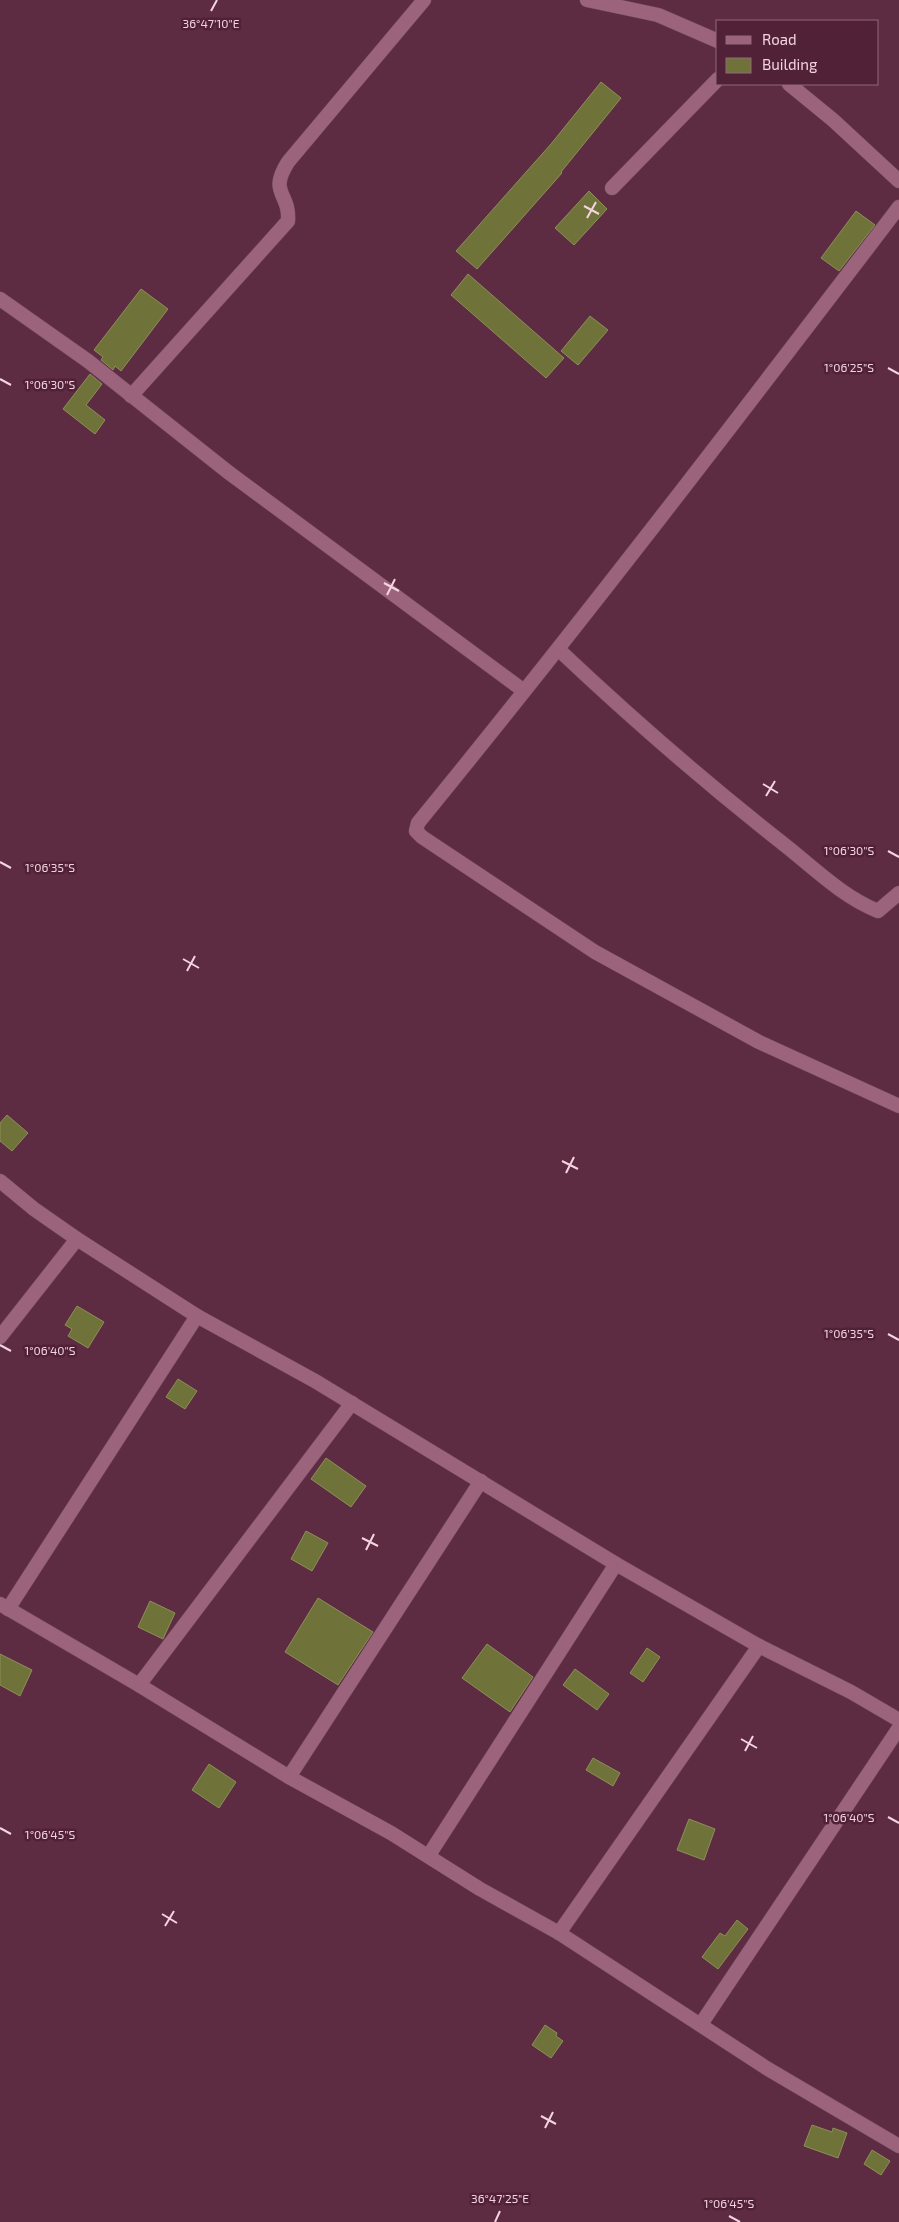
<svg xmlns="http://www.w3.org/2000/svg" width="899" height="2222" font-family="'Exo 2',sans-serif">
<style>
.building{fill:#6f733a;stroke:#8c9057}
.lines{fill:none;stroke-linecap:round;stroke-linejoin:round}
.minor-casing{stroke:#764c60;stroke-width:15}
.minor{stroke:#9c647c;stroke-width:14}
.ticks{fill:none;stroke:#f4d4e0;stroke-width:2}
.ticks-label{font-size:12px;text-anchor:middle;fill:#f4d4e0;stroke:#512138;stroke-width:5;stroke-linejoin:round;paint-order:stroke}
</style>
<rect width="100%" height="100%" fill="#5d2b42"/>
<g class="building">
<path d="M 601,82 L 621,98 L 561,172 L 562,173 L 477,269 L 456,251 L 551,144 Z"/>
<path d="M 589,191 L 607,209 L 574,245 L 555,228 Z"/>
<path d="M 856,211 L 875,225 L 839,271 L 821,258 Z"/>
<path d="M 468,274 L 564,358 L 546,378 L 451,295 Z"/>
<path d="M 141,289 L 168,309 L 121,371 L 115,366 L 113,370 L 101,360 L 103,357 L 94,350 Z"/>
<path d="M 590,316 L 608,330 L 578,365 L 561,351 Z"/>
<path d="M 90,374 L 102,384 L 86,405 L 105,420 L 95,434 L 63,409 Z"/>
<path d="M 7,1115 L 28,1133 L 12,1151 L 0,1141 L 0,1123 Z"/>
<path d="M 77,1306 L 104,1322 L 88,1348 L 68,1336 L 72,1329 L 65,1325 Z"/>
<path d="M 178,1379 L 197,1391 L 185,1409 L 166,1397 Z"/>
<path d="M 326,1458 L 366,1486 L 351,1507 L 311,1479 Z"/>
<path d="M 306,1531 L 328,1543 L 312,1571 L 291,1559 Z"/>
<path d="M 318,1598 L 373,1632 L 338,1685 L 285,1652 Z"/>
<path d="M 150,1601 L 175,1613 L 163,1639 L 138,1627 Z"/>
<path d="M 487,1644 L 533,1677 L 510,1712 L 462,1678 Z"/>
<path d="M 647,1648 L 660,1657 L 643,1682 L 630,1673 Z"/>
<path d="M 0,1654 L 32,1670 L 20,1696 L 0,1685 Z"/>
<path d="M 575,1669 L 609,1694 L 597,1710 L 563,1685 Z"/>
<path d="M 593,1758 L 620,1773 L 613,1786 L 586,1770 Z"/>
<path d="M 209,1764 L 236,1782 L 219,1808 L 192,1790 Z"/>
<path d="M 689,1819 L 715,1829 L 704,1860 L 677,1850 Z"/>
<path d="M 737,1920 L 748,1929 L 718,1969 L 702,1957 L 720,1933 L 725,1936 Z"/>
<path d="M 545,2025 L 557,2033 L 556,2036 L 563,2041 L 551,2058 L 532,2045 Z"/>
<path d="M 812,2125 L 832,2132 L 833,2128 L 847,2133 L 838,2158 L 804,2146 Z"/>
<path d="M 872,2150 L 890,2161 L 881,2175 L 864,2164 Z"/>
</g>
<g class="lines">
<g class="minor-casing">
<g id="minor">
<path d="M 587,0 L 658,15 L 718,41"/>
<path d="M 789,84 L 833,120 L 899,181"/>
<path d="M 612,188 L 718,79"/>
<path d="M 899,207 C 741,414 583,621 418,823 L 416,831 L 422,837 L 595,952 L 759,1042 L 899,1106"/>
<path d="M 0,299 L 88,361 L 228,472 L 524,691"/>
<path d="M 131,396 L 288,221 C 290,192 268,194 288,162 L 424,0"/>
<path d="M 558,649 C 631,718 707,784 786,846 C 815,869 843,897 878,911 L 899,893"/>
<path d="M 0,1181 L 34,1209 L 77,1239 L 197,1316 L 315,1381 L 616,1564 L 759,1646 L 851,1692 L 899,1720"/>
<path d="M 0,1337 L 77,1239"/>
<path d="M 0,1604 L 139,1685 L 289,1777 L 391,1833 L 480,1889 L 559,1933 L 768,2069 L 899,2146"/>
<path d="M 8,1609 L 197,1316"/>
<path d="M 139,1685 L 352,1403"/>
<path d="M 289,1777 L 481,1481"/>
<path d="M 429,1855 L 616,1564"/>
<path d="M 559,1933 L 759,1646"/>
<path d="M 701,2024 L 899,1728"/>
</g>
</g>
<use href="#minor" class="minor"/>
</g>
<path class="ticks" d="M 211,11 L 217,0M 584,206 L 599,214M 587,218 L 596,202M 888,368 L 899,374M 0,379 L 11,385M 384,583 L 399,591M 387,595 L 395,579M 763,784 L 778,793M 766,796 L 775,781M 888,851 L 899,857M 0,862 L 11,868M 183,959 L 199,968M 187,971 L 195,956M 562,1161 L 578,1169M 566,1173 L 574,1157M 888,1334 L 899,1340M 0,1345 L 11,1351M 362,1538 L 378,1546M 366,1550 L 374,1534M 741,1739 L 757,1748M 745,1751 L 753,1736M 888,1817 L 899,1823M 0,1828 L 11,1834M 162,1914 L 177,1923M 165,1926 L 174,1911M 541,2116 L 556,2124M 545,2128 L 553,2112M 729,2216 L 740,2222M 495,2222 L 500,2211"/>
<g class="ticks-label">
<text x="211" y="28">36°47'10"E</text>
<text x="849" y="372">1°06'25"S</text>
<text x="50" y="389">1°06'30"S</text>
<text x="849" y="855">1°06'30"S</text>
<text x="50" y="872">1°06'35"S</text>
<text x="849" y="1338">1°06'35"S</text>
<text x="50" y="1355">1°06'40"S</text>
<text x="849" y="1822">1°06'40"S</text>
<text x="50" y="1839">1°06'45"S</text>
<text x="500" y="2203">36°47'25"E</text>
<text x="729" y="2208">1°06'45"S</text>
</g>
<rect x="716" y="20" width="162" height="65" fill="#512138" stroke="#92697b"/>
<rect x="726" y="36" width="25" height="8" fill="#9c647c" stroke="#92697b"/>
<text x="762" y="45" font-size="15" fill="#f4d4e0">Road</text>
<rect x="726" y="58" width="25" height="15" fill="#6f733a" stroke="#92697b"/>
<text x="762" y="70" font-size="15" fill="#f4d4e0">Building</text>
</svg>
